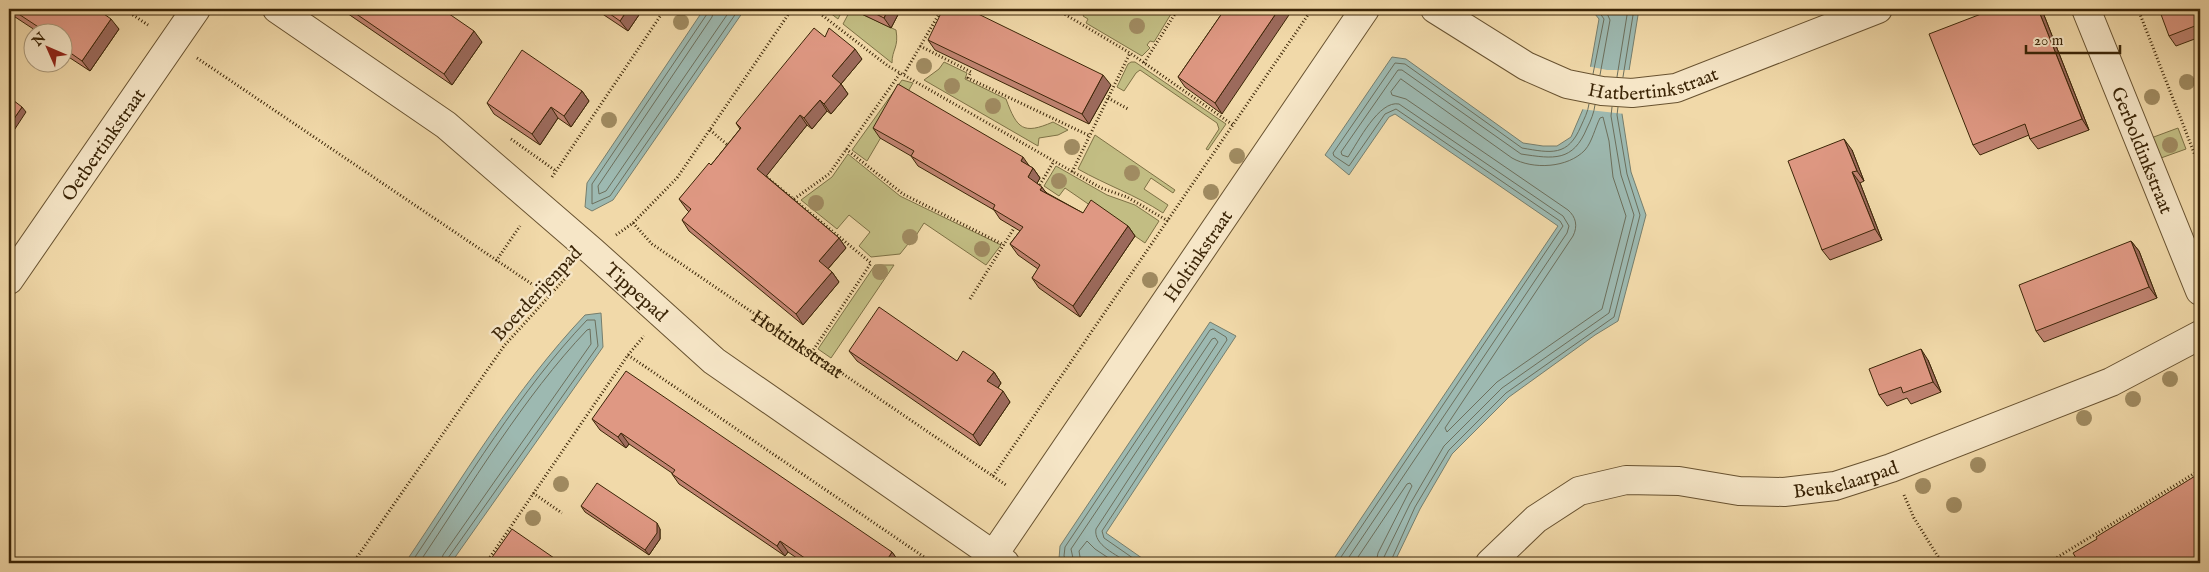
<svg xmlns="http://www.w3.org/2000/svg" width="2209" height="572" font-family="'IM FELL English',serif">
<style>
.green{fill:#c2bd83;stroke:#7e7145}
.water{fill:#9db9b1;stroke:#767e6d}
.pier{fill:#f1d9a9}
.lines{fill:none;stroke-linecap:round;stroke-linejoin:round}
.shore{stroke:#6c6f5c;stroke-width:1}
.minor-casing{stroke:#685230;stroke-width:30}
.path{stroke:#3b2507;stroke-width:3;stroke-dasharray:1 2.5;stroke-linecap:butt}
.minor{stroke:#f6e6c7;stroke-width:28}
.tree{fill:#a08b61}
.wall{fill:#c08371;stroke:#3b2507}
.shaded-wall{fill:#9c6a5c;stroke:#3b2507}
.building{fill:#df9883;stroke:#3b2507}
.labels{text-anchor:middle;stroke-width:5;stroke-linejoin:round;paint-order:stroke}
.street-label{font-size:19px;fill:#3b2507;stroke:#f6e6c7}
</style>
<rect width="100%" height="100%" fill="#f1d9a9"/>
<filter id="stains"><feTurbulence type="fractalNoise" baseFrequency=".004" numOctaves="4"/><feColorMatrix values="0 0 0 0 .2 0 0 0 0 .09 0 0 0 0 .02 0 0 0 .5 -.17"/></filter>
<radialGradient id="worn" r=".72"><stop offset=".6" stop-color="#630" stop-opacity="0"/><stop offset="1" stop-color="#630" stop-opacity=".3"/></radialGradient>
<g class="green">
<path d="M 825,9 L 843,9 L 838,19 Z"/>
<path d="M 851,9 L 896,30 C 899,48 892,49 892,63 L 843,24 Z"/>
<path d="M 1087,9 L 1174,9 L 1154,42 L 1150,41 L 1147,45 L 1150,48 L 1142,56 L 1086,23 L 1088,19 L 1083,16 Z"/>
<path d="M 944,62 L 967,73 L 965,79 L 1006,99 C 1017,129 1023,135 1053,122 L 1068,130 L 1058,135 L 1039,138 L 1038,146 L 924,80 L 939,69 Z"/>
<path d="M 1131,62 L 1135,62 L 1226,124 L 1208,150 L 1206,149 L 1219,129 L 1217,123 L 1140,70 L 1136,73 L 1124,91 L 1117,87 L 1128,64 Z"/>
<path d="M 902,80 L 913,83 L 867,161 L 852,150 Z"/>
<path d="M 2178,128 L 2186,149 L 2161,158 L 2151,138 Z"/>
<path d="M 1095,135 L 1175,190 L 1173,193 L 1151,178 L 1144,189 L 1168,205 L 1163,213 C 1136,195 1106,185 1078,169 Z"/>
<path d="M 848,154 L 900,196 L 1001,245 L 986,265 L 924,223 L 910,245 L 908,244 L 900,254 L 871,257 L 859,246 L 870,232 L 849,215 L 837,229 L 801,200 L 832,177 Z"/>
<path d="M 1056,166 L 1107,195 L 1135,205 L 1159,221 L 1145,243 L 1065,188 L 1059,196 L 1044,186 Z"/>
<path d="M 875,265 L 894,265 L 831,358 L 818,349 Z"/>
</g>
<g class="water">
<path d="M 704,9 L 745,9 L 613,200 L 592,211 L 585,207 L 587,183 Z"/>
<path d="M 1591,9 L 1639,9 L 1622,114 L 1631,172 L 1646,215 L 1618,321 L 1595,335 L 1509,397 L 1452,454 L 1420,509 L 1394,563 L 1331,563 L 1558,226 L 1395,114 L 1389,117 L 1349,175 L 1325,155 L 1392,57 L 1406,59 L 1523,143 L 1543,146 L 1557,146 L 1571,137 L 1583,109 L 1599,19 Z"/>
<path d="M 601,313 L 603,347 L 451,563 L 405,563 C 462,479 515,389 585,315 Z"/>
<path d="M 1210,322 L 1236,336 L 1106,533 L 1149,563 L 1065,563 L 1059,559 L 1060,546 Z"/>
</g>
<path class="pier" d="M 1587,66 L 1607,70 L 1632,70 L 1625,114 L 1580,109 Z"/>
<g class="lines">
<g class="shore">
<path d="M 708,9 L 707,14 L 592,184 L 592,204 L 610,196 L 739,9"/>
<path d="M 714,9 L 712,17 L 598,186 L 599,194 L 606,191 L 731,9"/>
<path d="M 1593,74 L 1604,19 L 1597,9"/>
<path d="M 1600,75 L 1610,20 L 1605,9"/>
<path d="M 1617,77 L 1628,9"/>
<path d="M 1623,77 L 1634,9"/>
<path d="M 1401,79 L 1512,158 C 1533,170 1568,168 1585,150 C 1592,142 1595,128 1600,118 L 1603,117 L 1609,141 L 1613,177 L 1626,216 L 1602,309 L 1497,382 L 1447,432 L 1445,428 L 1573,236 C 1578,226 1576,217 1568,210 L 1406,99 L 1392,95 L 1391,92 Z"/>
<path d="M 411,563 C 465,483 521,389 587,320 L 595,320 L 598,346 L 448,558 L 447,563"/>
<path d="M 419,563 C 470,487 524,396 587,330 L 590,329 L 591,344 L 443,555 L 441,563"/>
<path d="M 1067,563 L 1064,556 L 1065,547 L 1210,330 L 1213,329 L 1226,337 L 1227,340 L 1102,531 L 1104,538 L 1140,563"/>
<path d="M 1074,563 L 1071,549 L 1212,339 L 1215,338 L 1218,342 L 1096,529 C 1093,545 1117,555 1129,563"/>
<path d="M 1081,563 L 1079,551 L 1087,541 L 1095,549 L 1116,563"/>
<path d="M 1337,563 L 1563,226 L 1560,221 L 1396,109 L 1385,114 L 1349,166 L 1334,156 L 1333,153 L 1395,63 L 1405,64 L 1522,148 C 1551,153 1568,157 1581,126 C 1584,119 1588,112 1589,104"/>
<path d="M 1345,563 L 1567,233 L 1569,226 L 1563,216 L 1399,104 C 1379,100 1358,142 1348,157 L 1342,155 L 1341,152 L 1398,70 L 1402,70 L 1521,154 C 1554,159 1573,162 1587,128 C 1591,120 1594,113 1595,105"/>
<path d="M 1354,563 L 1407,484 L 1410,483 L 1412,486 L 1378,553 L 1376,563"/>
<path d="M 1383,563 L 1384,557 L 1410,504 L 1444,446 L 1502,388 L 1609,313 L 1634,215 L 1621,175 L 1611,116 L 1612,107"/>
<path d="M 1390,563 L 1415,507 L 1449,450 L 1506,393 L 1614,317 L 1640,215 L 1627,174 L 1617,115 L 1618,107"/>
</g>
<g class="minor-casing">
<g id="minor">
<path id="s2" d="M 277,9 L 446,125 L 592,251 L 714,361 L 1005,563"/>
<path id="s3" d="M 1435,9 L 1526,66 L 1567,84 L 1602,91 L 1632,93 L 1676,88 L 1878,9"/>
<path id="s4" d="M 2086,9 L 2200,291"/>
<path id="s5" d="M 9,280 L 196,9"/>
<path id="s6" d="M 988,563 L 1365,9"/>
<path id="s7" d="M 1490,563 L 1536,519 L 1579,491 L 1626,480 L 1679,481 L 1739,491 L 1784,492 L 1835,486 L 1891,468 L 2111,382 L 2200,335"/>
</g>
</g>
<g class="path">
<path d="M 124,9 L 148,25"/>
<path d="M 814,9 L 888,66 L 1101,188 L 1127,197 L 1168,221"/>
<path d="M 1056,9 L 1130,53 L 1233,125"/>
<path d="M 2138,9 L 2200,168"/>
<path d="M 920,46 L 971,72 L 968,78 L 1090,136"/>
<path d="M 197,58 L 548,295"/>
<path d="M 1144,63 L 1178,9"/>
<path d="M 904,74 L 942,9"/>
<path d="M 1108,98 L 1128,109"/>
<path d="M 710,130 L 730,147"/>
<path d="M 511,139 L 556,171"/>
<path d="M 846,149 L 903,194 L 1004,245"/>
<path d="M 2195,156 L 2200,153"/>
<path d="M 1072,172 L 1130,53"/>
<path d="M 764,175 L 871,263 L 812,352"/>
<path d="M 552,177 L 665,9"/>
<path d="M 1038,188 L 1054,161"/>
<path d="M 794,199 L 829,174 L 901,72"/>
<path id="s1" d="M 633,223 L 652,244 L 1006,485"/>
<path d="M 616,235 L 633,223 L 677,178 L 792,9"/>
<path d="M 496,261 L 520,226"/>
<path d="M 970,299 L 1016,225"/>
<path d="M 628,355 L 927,559"/>
<path d="M 993,476 L 1312,9"/>
<path d="M 533,493 L 562,513"/>
<path d="M 1904,495 L 1914,518 L 1942,563"/>
<path d="M 353,563 L 504,346 L 571,272"/>
<path d="M 486,563 L 628,355 L 644,336"/>
<path d="M 629,563 L 632,560"/>
<path d="M 2048,563 L 2200,470"/>
</g>
<use href="#minor" class="minor"/>
</g>
<g class="tree">
<circle cx="681" cy="22" r="8"/>
<circle cx="1137" cy="26" r="8"/>
<circle cx="924" cy="66" r="8"/>
<circle cx="2187" cy="82" r="8"/>
<circle cx="952" cy="86" r="8"/>
<circle cx="2152" cy="97" r="8"/>
<circle cx="993" cy="106" r="8"/>
<circle cx="609" cy="120" r="8"/>
<circle cx="2170" cy="145" r="8"/>
<circle cx="1072" cy="147" r="8"/>
<circle cx="1237" cy="156" r="8"/>
<circle cx="1132" cy="173" r="8"/>
<circle cx="1059" cy="181" r="8"/>
<circle cx="1211" cy="192" r="8"/>
<circle cx="816" cy="203" r="8"/>
<circle cx="910" cy="237" r="8"/>
<circle cx="982" cy="249" r="8"/>
<circle cx="880" cy="272" r="8"/>
<circle cx="1150" cy="280" r="8"/>
<circle cx="2170" cy="379" r="8"/>
<circle cx="2133" cy="399" r="8"/>
<circle cx="2084" cy="418" r="8"/>
<circle cx="1978" cy="465" r="8"/>
<circle cx="561" cy="484" r="8"/>
<circle cx="1923" cy="486" r="8"/>
<circle cx="1954" cy="505" r="8"/>
<circle cx="533" cy="518" r="8"/>
</g>
<g class="wall">
<path d="M 9,9 L 97,9 L 119,29 L 90,71 L 64,54 L 62,52 L 62,32 L 38,32 L 9,13 Z"/>
<path d="M 341,9 L 442,9 L 482,42 L 452,85 Z"/>
<path d="M 595,9 L 643,9 L 628,31 Z"/>
<path d="M 851,9 L 901,9 L 891,28 Z"/>
<path d="M 1225,9 L 1222,114 L 1185,87 L 1178,77 Z"/>
<path d="M 1748,9 L 1760,9 L 1751,13 Z"/>
<path d="M 2011,9 L 2041,9 L 2042,10 L 2089,130 L 2038,149 L 2030,139 L 2029,135 L 1980,155 L 1973,145 Z"/>
<path d="M 2200,9 L 2200,37 L 2176,46 L 2169,36 Z"/>
<path d="M 825,37 L 862,59 L 841,84 L 848,94 L 831,114 L 827,111 L 812,129 L 807,125 L 766,176 L 839,238 L 846,248 L 828,269 L 832,272 L 839,282 L 803,325 L 689,231 L 682,220 L 689,212 L 687,210 L 679,199 L 711,165 L 740,129 L 736,123 Z"/>
<path d="M 928,40 L 1111,85 L 1089,124 L 935,50 Z"/>
<path d="M 582,91 L 589,101 L 571,127 L 558,118 L 540,145 L 494,114 L 487,103 Z"/>
<path d="M 873,128 L 1029,166 L 1033,168 L 1040,178 L 1037,183 L 1047,193 L 1083,213 L 1128,226 L 1135,236 L 1080,317 L 1039,288 L 1032,278 L 1038,269 L 1018,255 L 1010,244 L 1020,231 L 1000,219 L 994,210 L 918,166 L 911,156 L 880,138 Z"/>
<path d="M 1852,150 L 1864,181 L 1860,183 L 1882,240 L 1830,260 L 1822,250 Z"/>
<path d="M 2131,241 L 2139,251 L 2157,298 L 2044,342 L 2036,331 Z"/>
<path d="M 849,351 L 957,361 L 994,372 L 1001,383 L 998,388 L 1010,402 L 980,446 L 857,361 Z"/>
<path d="M 1928,360 L 1941,392 L 1911,404 L 1907,398 L 1887,406 L 1879,395 Z"/>
<path d="M 592,419 L 892,552 L 900,563 L 804,563 L 788,552 L 785,556 L 679,484 L 672,474 L 672,473 L 629,444 L 626,448 L 600,430 Z"/>
<path d="M 581,506 L 660,529 L 660,539 L 649,555 L 585,512 Z"/>
</g>
<g class="shaded-wall">
<path d="M 628,9 L 643,9 L 628,31 L 620,21 Z"/>
<path d="M 888,9 L 901,9 L 891,28 L 884,18 Z"/>
<path d="M 1279,9 L 1293,9 L 1222,114 L 1215,103 Z"/>
<path d="M 2038,9 L 2041,9 L 2042,10 L 2089,130 L 2082,119 Z"/>
<path d="M 111,19 L 119,29 L 90,71 L 82,61 Z"/>
<path d="M 474,31 L 482,42 L 452,85 L 444,74 Z"/>
<path d="M 855,49 L 862,59 L 841,84 L 848,94 L 831,114 L 824,104 L 832,76 Z"/>
<path d="M 1103,75 L 1111,85 L 1089,124 L 1082,114 Z"/>
<path d="M 582,91 L 589,101 L 571,127 L 564,116 Z"/>
<path d="M 820,100 L 827,111 L 812,129 L 804,118 Z"/>
<path d="M 22,107 L 26,112 L 9,138 L 9,126 Z"/>
<path d="M 551,107 L 558,118 L 540,145 L 532,134 Z"/>
<path d="M 800,115 L 807,125 L 764,179 L 757,169 Z"/>
<path d="M 1844,139 L 1852,150 L 1864,181 L 1857,171 Z"/>
<path d="M 1023,157 L 1030,167 L 1021,161 Z"/>
<path d="M 1033,168 L 1040,178 L 1035,187 L 1028,177 Z"/>
<path d="M 1852,172 L 1860,183 L 1882,240 L 1875,229 Z"/>
<path d="M 1042,187 L 1049,197 L 1040,190 Z"/>
<path d="M 1128,226 L 1135,236 L 1080,317 L 1073,306 Z"/>
<path d="M 839,238 L 846,248 L 826,271 L 819,261 Z"/>
<path d="M 2131,241 L 2139,251 L 2157,298 L 2149,287 Z"/>
<path d="M 832,272 L 839,282 L 803,325 L 796,314 Z"/>
<path d="M 1921,349 L 1928,360 L 1941,392 L 1933,382 Z"/>
<path d="M 994,372 L 1001,383 L 995,392 L 987,381 Z"/>
<path d="M 1003,391 L 1010,402 L 980,446 L 973,435 Z"/>
<path d="M 621,433 L 629,444 L 626,448 L 618,437 Z"/>
<path d="M 657,523 L 660,529 L 660,539 L 649,555 L 645,550 Z"/>
<path d="M 780,541 L 788,552 L 785,556 L 777,546 Z"/>
<path d="M 892,552 L 900,563 L 885,563 Z"/>
<path d="M 554,558 L 558,563 L 550,563 Z"/>
</g>
<g class="building">
<path d="M 11,9 L 97,9 L 111,19 L 82,61 L 62,47 L 62,32 L 46,32 Z"/>
<path d="M 349,9 L 442,9 L 474,31 L 444,74 Z"/>
<path d="M 603,9 L 628,9 L 620,21 Z"/>
<path d="M 866,9 L 888,9 L 884,18 Z"/>
<path d="M 943,9 L 968,9 L 1103,75 L 1082,114 L 928,40 Z"/>
<path d="M 1225,9 L 1279,9 L 1215,103 L 1178,77 Z"/>
<path d="M 1994,9 L 2009,9 L 2009,10 L 2013,9 L 2038,9 L 2082,119 L 2030,139 L 2025,124 L 1973,145 L 1929,34 Z"/>
<path d="M 2159,9 L 2200,9 L 2200,24 L 2169,36 Z"/>
<path d="M 814,28 L 825,37 L 829,28 L 855,49 L 832,76 L 841,84 L 824,104 L 820,100 L 804,118 L 800,115 L 757,169 L 839,238 L 819,261 L 832,272 L 796,314 L 682,220 L 691,209 L 679,199 L 709,163 L 711,165 L 741,128 L 736,123 Z"/>
<path d="M 522,50 L 582,91 L 564,116 L 551,107 L 532,134 L 487,103 Z"/>
<path d="M 898,84 L 1023,157 L 1021,161 L 1033,168 L 1028,177 L 1042,187 L 1040,190 L 1083,213 L 1091,200 L 1128,226 L 1073,306 L 1032,278 L 1040,265 L 1010,244 L 1023,227 L 993,209 L 995,205 L 911,156 L 914,151 L 873,128 Z"/>
<path d="M 9,97 L 22,107 L 9,126 Z"/>
<path d="M 1844,139 L 1857,171 L 1852,172 L 1875,229 L 1822,250 L 1788,161 Z"/>
<path d="M 2131,241 L 2149,287 L 2036,331 L 2019,285 Z"/>
<path d="M 879,307 L 957,361 L 963,351 L 994,372 L 987,381 L 1003,391 L 973,435 L 849,351 Z"/>
<path d="M 1921,349 L 1933,382 L 1903,393 L 1901,387 L 1879,395 L 1869,369 Z"/>
<path d="M 626,371 L 892,552 L 885,563 L 812,563 L 780,541 L 777,546 L 672,474 L 675,470 L 621,433 L 618,437 L 592,419 Z"/>
<path d="M 2200,473 L 2200,563 L 2079,563 L 2073,553 L 2097,539 L 2096,537 Z"/>
<path d="M 597,483 L 657,523 L 657,533 L 645,550 L 581,506 Z"/>
<path d="M 512,529 L 554,558 L 550,563 L 488,563 Z"/>
</g>
<g class="labels">
<g class="street-label">
<text dy="7" stroke="none"><textPath href="#s3" startOffset="240">Hatbertinkstraat</textPath></text>
<text dy="7" stroke="none"><textPath href="#s5" startOffset="165">Oetbertinkstraat</textPath></text>
<text dy="7" stroke="none"><textPath href="#s4" startOffset="152">Gerboldinkstraat</textPath></text>
<text dy="7" stroke="none"><textPath href="#s6" startOffset="372">Holtinkstraat</textPath></text>
<text dy="7" stroke="none"><textPath href="#s2" startOffset="458">Tippepad</textPath></text>
<text transform="translate(536 293) rotate(-47)" y="7">Boerderijenpad</text>
<text dy="7" stroke="none"><textPath href="#s1" startOffset="205">Holtinkstraat</textPath></text>
<text dy="7" stroke="none"><textPath href="#s7" startOffset="385">Beukelaarpad</textPath></text>
</g>
</g>
<rect width="2209" height="572" fill="none" stroke="#f1d9a9" stroke-width="30"/>
<rect x="10" y="10" width="2189" height="552" fill="none" stroke="#3b2507" stroke-width="2.5"/>
<rect x="15" y="15" width="2179" height="542" fill="none" stroke="#3b2507"/>
<g transform="translate(48 48) rotate(315)"><circle r="24" fill="#f6e6c7" stroke="#ab997a"/>
<path d="M0-4L9 19L0 12L-9 19Z" fill="#8f2418"/>
<text y="-8" font-size="14" font-weight="bold" text-anchor="middle" fill="#3b2507">N</text>
</g>
<path d="M2026 45v8h94v-8" fill="none" stroke="#3b2507" stroke-width="2.5"/>
<text x="2034" y="45" font-size="15" fill="#3b2507" stroke="#f6e6c7" stroke-width="4" paint-order="stroke">20 m</text>
<rect width="100%" height="100%" filter="url(#stains)"/>
<rect width="100%" height="100%" fill="url(#worn)"/>
</svg>
